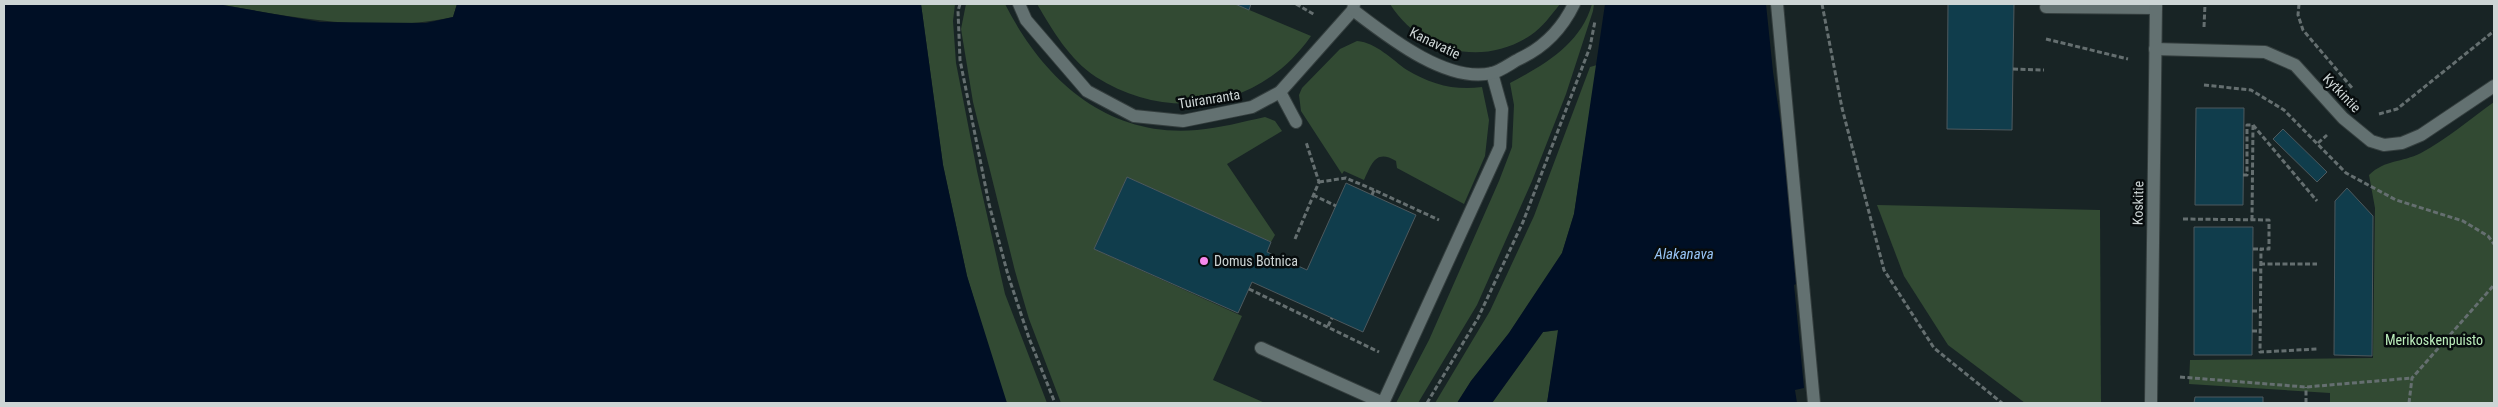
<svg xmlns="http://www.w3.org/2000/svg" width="2498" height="407" font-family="'Roboto Condensed',sans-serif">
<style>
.green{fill:#324a33}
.water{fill:#000f25}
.building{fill:#103d4c;stroke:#4d595e}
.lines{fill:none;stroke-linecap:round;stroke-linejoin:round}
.lane-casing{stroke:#343e3e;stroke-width:14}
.street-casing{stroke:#343e3e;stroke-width:14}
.path{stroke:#656f70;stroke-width:3;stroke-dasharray:5 2.5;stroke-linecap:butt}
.lane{stroke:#637171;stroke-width:12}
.street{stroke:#637171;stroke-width:12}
.poi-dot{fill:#f788ec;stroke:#070c0d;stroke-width:2}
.labels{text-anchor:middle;stroke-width:5;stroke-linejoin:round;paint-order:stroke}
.street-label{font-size:14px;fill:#cdd5d5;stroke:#070c0d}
.poi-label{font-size:14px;fill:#cdd5d5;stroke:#070c0d;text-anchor:start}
.park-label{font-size:14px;fill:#bbedbb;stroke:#070c0d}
.water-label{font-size:15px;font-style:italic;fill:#98c5f6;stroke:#070c0d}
</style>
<rect width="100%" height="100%" fill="#182425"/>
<g class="green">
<path d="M 217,4 L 457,4 L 453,17 C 376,34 293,17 217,4 Z"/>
<path d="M 921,4 L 955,4 L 953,21 L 956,63 L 977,171 L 1005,294 L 1047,403 L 1007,403 L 1003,396 L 967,276 L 943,165 Z"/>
<path d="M 966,4 L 1005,4 C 1043,79 1107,138 1197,130 C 1220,128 1242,122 1265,117 L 1275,121 L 1282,131 L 1227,164 L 1275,235 L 1271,242 L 1127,177 L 1094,249 L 1242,316 L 1213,380 L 1265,403 L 1061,403 L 1029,319 L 1015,271 L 973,102 L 961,29 Z"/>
<path d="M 1037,4 L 1235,4 L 1311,36 C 1261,108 1170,124 1096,77 C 1069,59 1053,31 1037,4 Z"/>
<path d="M 1390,4 L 1560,4 C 1552,14 1542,28 1531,35 C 1483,67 1421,53 1390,4 Z"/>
<path d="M 1592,4 L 1594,4 L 1593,11 L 1566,94 L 1532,181 L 1477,305 L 1418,403 L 1396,403 L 1429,340 L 1499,181 L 1512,147 L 1514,105 L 1510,83 C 1544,65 1581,44 1592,4 Z"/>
<path d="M 1357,41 C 1377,43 1391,59 1407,70 C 1430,84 1455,91 1482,87 L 1489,120 L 1485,156 L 1464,204 L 1397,168 L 1396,161 C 1376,149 1372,163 1364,180 L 1344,171 L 1342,174 L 1301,111 L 1299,95 L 1302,88 L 1340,49 Z"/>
<path d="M 1597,65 L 1574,214 L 1562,253 L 1509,333 L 1471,381 L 1457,403 L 1435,403 L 1490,311 L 1534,216 L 1590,67 Z"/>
<path d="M 2494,102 L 2494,403 L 2330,403 L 2330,393 L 2189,384 L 2190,360 L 2373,358 L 2375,208 L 2369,175 C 2386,159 2401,163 2421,153 C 2447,139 2470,119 2494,102 Z"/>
<path d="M 1877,205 L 2100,210 L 2101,403 L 2025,403 L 1948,345 L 1904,276 Z"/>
<path d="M 1559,330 L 1547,403 L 1492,403 L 1543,332 Z"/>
</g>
<g class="water">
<path d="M 4,4 L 217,4 L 320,22 L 426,23 L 453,17 L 457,4 L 921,4 L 943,165 L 967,276 L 1007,403 L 4,403 Z"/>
<path d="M 1605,4 L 1766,4 L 1773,72 L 1804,280 L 1794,285 L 1804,388 L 1795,390 L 1797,403 L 1547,403 L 1558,330 L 1543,332 L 1492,403 L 1457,403 L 1471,381 L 1509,333 L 1562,253 L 1574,214 Z"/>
</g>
<g class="building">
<path d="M 1235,4 L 1251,4 L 1249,10 Z"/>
<path d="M 1948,4 L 2014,4 L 2012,130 L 1947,129 Z"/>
<path d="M 2196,108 L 2244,108 L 2243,205 L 2195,205 Z"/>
<path d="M 2283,129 L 2327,172 L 2317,182 L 2273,139 Z"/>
<path d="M 1127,177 L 1271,242 L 1267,252 L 1307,270 L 1346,183 L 1416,215 L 1363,332 L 1252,282 L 1238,313 L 1094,249 Z"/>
<path d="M 2347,188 L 2373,216 L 2372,356 L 2334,355 L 2335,201 Z"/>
<path d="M 2194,227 L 2253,227 L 2252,355 L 2194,355 Z"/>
<path d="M 2195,397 L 2263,397 L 2263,403 L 2194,403 Z"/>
</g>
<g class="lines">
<g class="lane-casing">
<g id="lane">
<path d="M 1777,4 L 1814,403"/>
<path d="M 2046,7 L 2156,8"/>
<path d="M 1280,92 L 1296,122"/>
<path d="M 1261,348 L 1383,403 L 1500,147 L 1502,109 L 1492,73"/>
</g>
</g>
<g class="street-casing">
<g id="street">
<path d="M 1019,4 L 1026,20 L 1087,91 L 1134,116 L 1183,121 L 1252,107 L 1280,92 L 1353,10 L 1354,4"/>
<path d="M 1353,10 C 1387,36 1447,84 1492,73 C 1501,71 1511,63 1519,59 C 1545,47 1562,29 1574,4"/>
<path d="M 2155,49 L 2265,52 L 2295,65 L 2343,118 L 2371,141 L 2384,145 L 2402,143 L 2421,135 L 2494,86"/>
<path d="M 2151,403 L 2156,4"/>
</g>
</g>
<g class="path">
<path d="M 960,4 L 958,11 L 960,60 L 989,204 L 1008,275 L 1029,338 L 1055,403"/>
<path d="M 1296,4 L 1315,15"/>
<path d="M 1822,4 L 1842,108 L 1884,270 L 1934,348 L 2002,403"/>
<path d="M 2299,4 L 2298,15 L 2303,30 L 2353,89"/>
<path d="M 2204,27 L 2205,4"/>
<path d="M 2046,39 L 2128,59"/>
<path d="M 2013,69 L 2044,70"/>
<path d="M 2204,85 L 2251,90 L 2284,110 L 2346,173 L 2396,200 L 2463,221 L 2488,236 L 2494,244"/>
<path d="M 2379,114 L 2397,109 L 2494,31"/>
<path d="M 2253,125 L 2317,201"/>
<path d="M 2318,143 L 2327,135"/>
<path d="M 2243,175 L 2247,175 L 2247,125 L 2253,125 L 2252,220"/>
<path d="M 1319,182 L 1346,178 L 1374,190"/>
<path d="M 1313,195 L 1336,206"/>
<path d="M 1372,195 L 1374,190 L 1439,220"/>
<path d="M 2183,219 L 2269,220 L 2269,249 L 2261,249 L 2260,352 L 2318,349"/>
<path d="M 1295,239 L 1319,182 L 1306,142"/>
<path d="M 2253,249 L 2261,249"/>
<path d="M 2260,264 L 2317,264"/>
<path d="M 2252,270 L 2260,270"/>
<path d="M 1249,289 L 1379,352"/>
<path d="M 2252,311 L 2260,311"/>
<path d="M 1328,326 L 1332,318"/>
<path d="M 2252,331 L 2260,331"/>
<path d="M 2180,377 L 2306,387 L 2412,378"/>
<path d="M 1427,403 L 1478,318 L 1523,222 L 1590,47 L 1595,21"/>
<path d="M 2306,403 L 2306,387"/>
<path d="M 2409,403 L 2412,378 L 2494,285"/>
</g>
<use href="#lane" class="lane"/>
<use href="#street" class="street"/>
</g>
<circle class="poi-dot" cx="1204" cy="261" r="5"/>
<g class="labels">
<g class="street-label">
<text transform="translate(1435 43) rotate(26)" y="5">Kanavatie</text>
<text transform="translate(2342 93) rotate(46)" y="5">Kytkintie</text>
<text transform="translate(1209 99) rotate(-9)" y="5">Tuiranranta</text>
<text transform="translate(2138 203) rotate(-89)" y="5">Koskitie</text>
</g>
<g class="poi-label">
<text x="1214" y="266">Domus Botnica</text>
</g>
<g class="park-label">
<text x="2434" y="345">Merikoskenpuisto</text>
</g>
<g class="water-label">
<text x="1684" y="259">Alakanava</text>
</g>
</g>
<rect width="2498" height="407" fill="none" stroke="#cdd5d5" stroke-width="10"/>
</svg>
